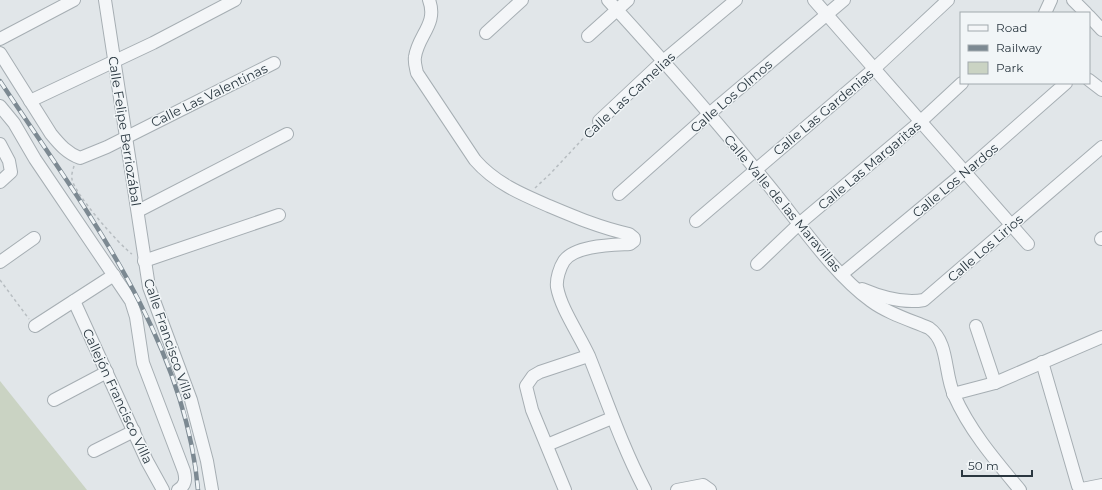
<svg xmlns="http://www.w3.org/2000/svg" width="1102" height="490" font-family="Montserrat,sans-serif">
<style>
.green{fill:#cad3c3}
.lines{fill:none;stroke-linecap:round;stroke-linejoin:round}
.minor-casing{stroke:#a6aeb3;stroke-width:14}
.path{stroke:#b7bdc1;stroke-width:1.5;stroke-dasharray:3 3;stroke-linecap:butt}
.minor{stroke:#f4f6f8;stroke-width:12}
.rail-casing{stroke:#7c8992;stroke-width:4.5}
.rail{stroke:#f1f5f7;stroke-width:3;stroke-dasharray:9;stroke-linecap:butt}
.labels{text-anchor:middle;stroke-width:3;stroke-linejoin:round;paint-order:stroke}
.street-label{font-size:13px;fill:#2a3740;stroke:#f1f5f7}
</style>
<rect width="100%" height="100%" fill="#e1e6e9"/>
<path class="green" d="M 0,381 L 87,490 L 0,490 Z"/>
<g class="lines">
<g class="minor-casing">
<g id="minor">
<path d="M 105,0 L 149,287 L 191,400 L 207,461 L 212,490"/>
<path d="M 429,0 C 438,24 418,35 415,57 C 414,62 416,68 417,73 L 475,160 C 495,183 521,194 549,206 C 575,217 601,228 629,234 L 634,238 L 634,241 L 630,244 C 613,245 575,245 564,261 C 560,267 556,279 557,287 C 561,309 579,334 589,356 C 607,401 622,446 645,490"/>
<path d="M 608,0 C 662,59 715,119 765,181 C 796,218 832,273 871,301 C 887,313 910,320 929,328 C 949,342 944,373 954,395 C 970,431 995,460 1020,490"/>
<path d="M 814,0 L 1028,244"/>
<path d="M 1073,0 L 1086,13"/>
<path d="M 1045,13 L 1051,0"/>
<path d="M 1089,16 L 1102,30"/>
<path d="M 486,33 L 522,0"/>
<path d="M 588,36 L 628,0"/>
<path d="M 0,39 L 74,0"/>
<path d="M 0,53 L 51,134 C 60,145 67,153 80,158 L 107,147 L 274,63"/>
<path d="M 1089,80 L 1102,90"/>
<path d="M 30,101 L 153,43 L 235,0"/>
<path d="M 0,106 L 14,123 L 35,159 L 131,301 L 136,317 L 143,363 L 184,471 C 186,479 186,485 178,490"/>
<path d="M 599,121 L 663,61 L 736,0"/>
<path d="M 0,144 L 9,161 L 11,172 L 0,182"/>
<path d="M 619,194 L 709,114 L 844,0"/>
<path d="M 138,211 L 287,134"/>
<path d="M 696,221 L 875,68 L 948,0"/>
<path d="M 1101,239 L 1102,238"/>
<path d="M 144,261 L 279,215"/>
<path d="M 0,262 L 34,238"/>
<path d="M 757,264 L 800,223 L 921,121 L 962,83"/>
<path d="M 842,274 L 966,171 L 1066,83"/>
<path d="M 862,289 C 881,297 903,304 924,300 L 1102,147"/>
<path d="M 74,301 L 147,461 L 163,490"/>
<path d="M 35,326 L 114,275"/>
<path d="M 976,326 L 995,383"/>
<path d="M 1042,362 L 1078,486 L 1082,489 L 1102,485"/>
<path d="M 953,394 L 995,383 L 1102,337"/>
<path d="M 54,400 L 107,372"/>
<path d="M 547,445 L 612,418"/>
<path d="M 94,451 L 134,431"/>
<path d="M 565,490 L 532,410 L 526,386 L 533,376 L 540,372 L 588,356"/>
<path d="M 677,490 L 703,485 L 710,490"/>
</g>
</g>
<g class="path">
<path d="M 74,166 C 73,170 71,175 72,179 C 73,192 120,246 132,254"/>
<path d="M 535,188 L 550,174 L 592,129"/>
<path d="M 0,280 L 29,319"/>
</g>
<use href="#minor" class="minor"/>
<g class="rail-casing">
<path id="rail" d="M 0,81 C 82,205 185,337 198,490"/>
</g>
<use href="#rail" class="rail"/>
</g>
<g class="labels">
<g class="street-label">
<text transform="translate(209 95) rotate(-26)" y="5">Calle Las Valentinas</text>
<text transform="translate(629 95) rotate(-43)" y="5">Calle Las Camelias</text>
<text transform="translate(731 96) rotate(-41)" y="5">Calle Los Olmos</text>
<text transform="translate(823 112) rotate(-40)" y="5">Calle Las Gardenias</text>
<text transform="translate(125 131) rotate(81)" y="5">Calle Felipe Berriozábal</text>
<text transform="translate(869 165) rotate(-40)" y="5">Calle Las Margaritas</text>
<text transform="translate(955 180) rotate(-40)" y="5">Calle Los Nardos</text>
<text transform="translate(783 203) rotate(50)" y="5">Calle Valle de las Maravillas</text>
<text transform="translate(985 248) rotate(-41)" y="5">Calle Los Lirios</text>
<text transform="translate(169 339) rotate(71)" y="5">Calle Francisco Villa</text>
<text transform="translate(118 396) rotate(65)" y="5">Callejón Francisco Villa</text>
</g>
</g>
<rect x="960" y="12" width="130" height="72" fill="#f1f5f7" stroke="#a1a9ae"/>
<rect x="968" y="25" width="20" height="6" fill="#f4f6f8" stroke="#a1a9ae"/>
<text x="996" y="32" font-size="12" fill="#2a3740">Road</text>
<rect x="968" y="45" width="20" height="6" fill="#7c8992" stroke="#a1a9ae"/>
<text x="996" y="52" font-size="12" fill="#2a3740">Railway</text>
<rect x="968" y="62" width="20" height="12" fill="#cad3c3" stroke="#a1a9ae"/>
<text x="996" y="72" font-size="12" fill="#2a3740">Park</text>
<path d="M962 470v6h70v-6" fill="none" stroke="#2a3740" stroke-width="2"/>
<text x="968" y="470" font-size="12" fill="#2a3740" stroke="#f1f5f7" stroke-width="3" paint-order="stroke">50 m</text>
</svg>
